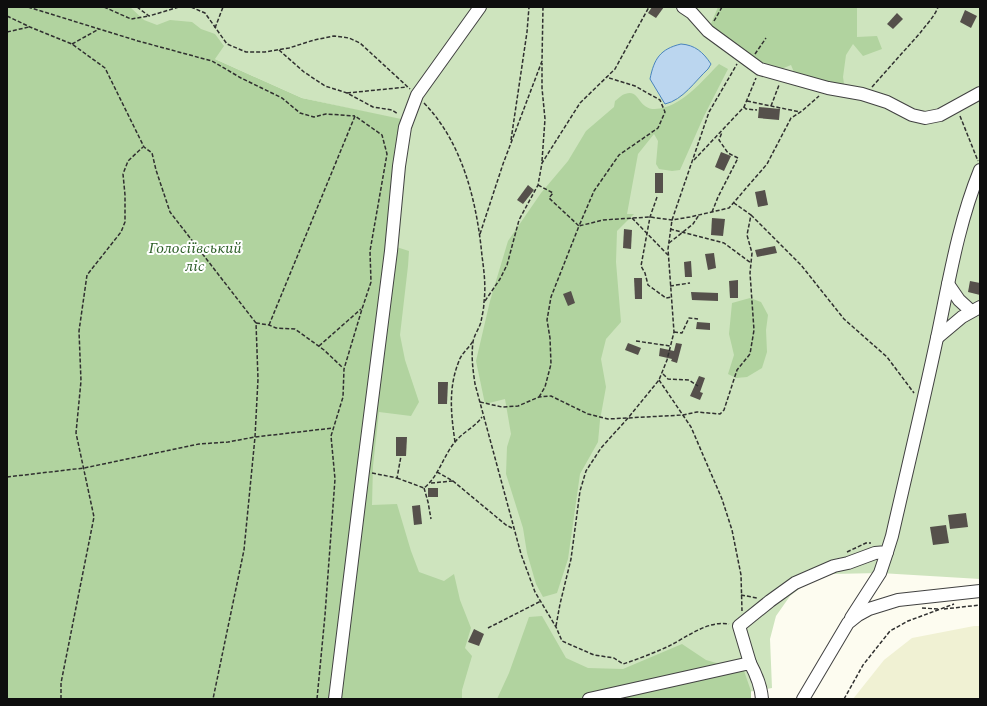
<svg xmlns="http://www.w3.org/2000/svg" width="987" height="706" font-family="Spectral,serif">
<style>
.farmland{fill:#f0f1d3}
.green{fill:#cee4be}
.forest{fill:#b1d39f}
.water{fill:#bbd6ef;stroke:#4a84bd}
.building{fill:#55504b}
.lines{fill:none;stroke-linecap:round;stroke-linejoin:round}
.minor-casing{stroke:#414141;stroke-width:14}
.path{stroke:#303030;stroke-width:1.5;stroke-dasharray:4 2;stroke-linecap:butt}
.minor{stroke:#fff;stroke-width:12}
.labels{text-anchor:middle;stroke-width:4;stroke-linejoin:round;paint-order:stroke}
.park-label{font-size:16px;font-style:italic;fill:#2c5e26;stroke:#fff}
</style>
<rect width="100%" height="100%" fill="#fdfcf0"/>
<path class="farmland" d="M 974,626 L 980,626 L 980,699 L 853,699 L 884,660 L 912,638 Z"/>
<path class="green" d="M 51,7 L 980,7 L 980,579 L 880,573 L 832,574 L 808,582 L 790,596 L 776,616 L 770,639 L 772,688 L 706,699 L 328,699 L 401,120 L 302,98 L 215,59 Z"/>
<g class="forest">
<path d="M 7,7 L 130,7 L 144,20 L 157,25 L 170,20 L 192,22 L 201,29 L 215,34 L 224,46 L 215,59 L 302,98 L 401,119 L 387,244 L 409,251 L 408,266 L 400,335 L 405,360 L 419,402 L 411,416 L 379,412 L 373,466 L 372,505 L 397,504 L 411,551 L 419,572 L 444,581 L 454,574 L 460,600 L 471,628 L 465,648 L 472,656 L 462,690 L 462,699 L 7,699 Z"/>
<path d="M 718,7 L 859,7 L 857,8 L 857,37 L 877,36 L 882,49 L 863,56 L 853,44 L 846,55 L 843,77 L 845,91 L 796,77 L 791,65 L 776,71 L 761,66 L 708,31 Z"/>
<path d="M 719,64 L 728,69 L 704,116 L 680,170 L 672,171 L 659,169 L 656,164 L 658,141 L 654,134 L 638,154 L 627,214 L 634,214 L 617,231 L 616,262 L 621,322 L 606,339 L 601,359 L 606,387 L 600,420 L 598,442 L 580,474 L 568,559 L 557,593 L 543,597 L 536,584 L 527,553 L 523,528 L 506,474 L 507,447 L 511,434 L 505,399 L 485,404 L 476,361 L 490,301 L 508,241 L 541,193 L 568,161 L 586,131 L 614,107 L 615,101 C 618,99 621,95 625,94 C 640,88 637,109 655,109 C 681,108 702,81 719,64 Z"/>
<path d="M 750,298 L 761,302 L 768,315 L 766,330 L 767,352 L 762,368 L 747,377 L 736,378 L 728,374 L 734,355 L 729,334 L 732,303 Z"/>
<path d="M 542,616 L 566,658 L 588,668 L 623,669 L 682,644 L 706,660 L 744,671 L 751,691 L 751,699 L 497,699 L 509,673 L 529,617 Z"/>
</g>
<path class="water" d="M 681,44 C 695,45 703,52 711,64 L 708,69 C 695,81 683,100 665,104 L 650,79 C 654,59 660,49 681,44 Z"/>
<g class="building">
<path d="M 652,7 L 664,7 L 656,18 L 648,13 Z"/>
<path d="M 965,10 L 977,16 L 971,28 L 960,22 Z"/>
<path d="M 897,13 L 903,19 L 893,29 L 887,24 Z"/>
<path d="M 759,107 L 780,109 L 779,120 L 758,118 Z"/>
<path d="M 721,152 L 731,156 L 724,171 L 715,167 Z"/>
<rect x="655" y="173" width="8" height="20"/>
<path d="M 528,185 L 534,190 L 523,204 L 517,200 Z"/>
<path d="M 765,190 L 768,205 L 758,207 L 755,192 Z"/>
<path d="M 712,218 L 725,219 L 723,236 L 711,235 Z"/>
<path d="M 624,229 L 632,230 L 631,249 L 623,248 Z"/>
<path d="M 775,246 L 777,253 L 757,257 L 755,250 Z"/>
<path d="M 714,253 L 716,268 L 708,270 L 705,254 Z"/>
<path d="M 691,261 L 692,277 L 685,277 L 684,262 Z"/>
<path d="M 634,278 L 642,278 L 642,299 L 635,299 Z"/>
<path d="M 738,280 L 738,298 L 730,298 L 729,281 Z"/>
<path d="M 970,281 L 980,283 L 980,295 L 968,292 Z"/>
<path d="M 571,291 L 575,303 L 568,306 L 563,294 Z"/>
<path d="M 691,292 L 718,293 L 718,301 L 692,300 Z"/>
<path d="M 697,322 L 710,323 L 710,330 L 696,329 Z"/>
<path d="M 628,343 L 641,348 L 638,355 L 625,350 Z"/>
<path d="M 676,343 L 682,344 L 677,363 L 671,361 L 672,359 L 659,356 L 660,348 L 674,351 Z"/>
<path d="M 699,376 L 705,378 L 700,392 L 703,393 L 700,400 L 690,396 Z"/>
<path d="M 438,382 L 448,382 L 447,404 L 438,404 Z"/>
<path d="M 396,437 L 407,437 L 406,456 L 396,456 Z"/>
<rect x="428" y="488" width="10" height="9"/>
<path d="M 420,505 L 422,524 L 414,525 L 412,506 Z"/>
<path d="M 966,513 L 968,527 L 950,529 L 948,515 Z"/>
<path d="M 946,525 L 949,543 L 933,545 L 930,527 Z"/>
<path d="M 474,629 L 484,634 L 479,646 L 468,642 Z"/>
</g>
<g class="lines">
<g class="minor-casing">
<g id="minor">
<path d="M 683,7 L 692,13 L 708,31 L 760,69 L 828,88 L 862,94 L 887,102 L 912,115 L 925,118 L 940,115 L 980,93"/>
<path d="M 948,284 L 959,300 L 971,311"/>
<path d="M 937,338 L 962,317 L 980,307"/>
<path d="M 851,618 L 880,573 L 887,552"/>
<path d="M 750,663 L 739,626 L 770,601 L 795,583 L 834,566 L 848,563 L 875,553 L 887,552 L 892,536 C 907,470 923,404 937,338 C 949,281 958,224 980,170"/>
<path d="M 335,699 L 363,471 L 391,251 L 399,166 L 405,127 L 417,95 L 480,7"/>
<path d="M 589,699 L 750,663 C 756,674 761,686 762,699"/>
<path d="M 803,699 L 848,623 L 858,615 L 869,609 L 898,600 L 980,591"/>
</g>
</g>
<g class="path">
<path d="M 28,7 L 138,41 L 212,61 L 241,78 L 282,98 L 300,113 L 314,117 L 326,114 L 355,116"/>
<path d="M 104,7 L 131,19 L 149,16"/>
<path d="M 137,7 L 149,16 L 179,7"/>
<path d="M 191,7 L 205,13 L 227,44 L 246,52 L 265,52 L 289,48 L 314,40 L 334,36 L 349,38 L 360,43 L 410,89"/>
<path d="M 7,16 L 30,27 L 72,44 L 105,68 L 144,147 L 152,153 L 156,170 L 170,212 L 256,323 L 258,379 L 255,437 L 244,550 L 213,699"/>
<path d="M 714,21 L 722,7"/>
<path d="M 215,28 L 223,7"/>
<path d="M 7,32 L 29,27"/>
<path d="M 72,44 L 99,29"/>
<path d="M 279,50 L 304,72 L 325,86 L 347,93 L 373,107 L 392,110 L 398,114"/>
<path d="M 755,54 L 766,38"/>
<path d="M 872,87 C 888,69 904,51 920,33 C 926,25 935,16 938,7"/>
<path d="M 347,93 L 407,87"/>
<path d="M 747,101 L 800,112"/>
<path d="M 424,103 C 463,143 477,203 482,256 C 484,271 486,286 484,302 C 484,308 482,316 481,322 C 479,329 474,335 473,342 C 471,357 473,370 475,384 L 521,554 L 535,592 L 556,627 L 562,641 L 594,655 L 614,658 L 623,664 C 638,659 654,653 669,646 C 687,637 708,620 729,624"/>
<path d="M 771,106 L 779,85"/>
<path d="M 744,107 L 746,109 L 757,110"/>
<path d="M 960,116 L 978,161"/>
<path d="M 511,140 L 527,32 L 529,7"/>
<path d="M 694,160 L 744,107 L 756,78"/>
<path d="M 542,161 L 545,119 L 542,88 L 542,63"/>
<path d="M 538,185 L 553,193 L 549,198 L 579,226 L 594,191 L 619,155 L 658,128 L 665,112 L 660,100 L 635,86 L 606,77"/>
<path d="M 657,197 L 650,217 L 641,266 L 645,273 L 648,285 L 666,298 L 672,297"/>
<path d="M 712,212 L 718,197 L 738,158 L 728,153 L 719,140 L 722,132"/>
<path d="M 751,215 L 801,265 L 844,319 L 887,357 L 914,393"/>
<path d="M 632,218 L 668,255"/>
<path d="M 670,229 L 724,243 L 751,263"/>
<path d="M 480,234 L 503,164 L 542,61 L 543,7"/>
<path d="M 669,243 L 693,224 L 699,215"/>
<path d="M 670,286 L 690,283"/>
<path d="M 485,301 L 500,279 L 507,265 L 519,220 L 538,185 L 542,163 L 580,103 L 615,69 L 649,7"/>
<path d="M 256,323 L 269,325 L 276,328 L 295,329 L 324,350 L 343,368"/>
<path d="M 269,325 L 355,116 L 382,135 L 387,154 L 370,251 L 371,282 L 362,309 L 344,369 L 343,397 L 331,436 L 335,479 L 325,615 L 317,699"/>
<path d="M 674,332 L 682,333 L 689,318 L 698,319"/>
<path d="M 636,341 L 670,346"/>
<path d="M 319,346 L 361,309"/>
<path d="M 663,374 L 668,379 L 689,380 L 698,386"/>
<path d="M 659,380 L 691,427 L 722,499 L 732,530 L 741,575 L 742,611"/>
<path d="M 539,397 L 545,387 L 551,364 L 550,338 L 547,320 L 551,297 L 579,226 L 603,220 L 650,217 L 672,220 L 690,217 L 729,208 L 767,164 L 791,118 L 802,111 L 819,96"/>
<path d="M 480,402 L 502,407 L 518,406 L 539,397 L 551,396 L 588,414 L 608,419 L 683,415 L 697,412 L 720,414 L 724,410 L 737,370 L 750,354 L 754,330 L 750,273 L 752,253 L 747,235 L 751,215 L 734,203"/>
<path d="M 455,442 C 451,414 448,388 459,361 C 461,354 469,348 473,341"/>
<path d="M 437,472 L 453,481 L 506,525 L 514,529"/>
<path d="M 372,473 L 397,478 L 401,456"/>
<path d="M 7,477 L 84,468 L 199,444 L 228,442 L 255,437 L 333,428"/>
<path d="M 397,478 L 424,488 C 439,476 443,456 455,442 C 463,432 475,427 482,417"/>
<path d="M 431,483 L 453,481"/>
<path d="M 424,488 L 428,502 L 431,519"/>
<path d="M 847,552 L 866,543 L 871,543"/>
<path d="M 741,595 L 757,598"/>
<path d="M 922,608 L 938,609"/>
<path d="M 944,609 L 980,605"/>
<path d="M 556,626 L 560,604 L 571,559 L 580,491 L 586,471 L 601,448 L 628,418 L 659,380 L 667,360 L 674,332 L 668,249 L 672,220 L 709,112 L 737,64"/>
<path d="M 488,628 L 541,601"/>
<path d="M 61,699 L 61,683 L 94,517 L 76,433 L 81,381 L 79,331 L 87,275 L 121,232 L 125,222 L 125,195 L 123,174 L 128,161 L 143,147"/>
<path d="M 844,699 L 863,665 L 890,631 L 908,621 L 954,604"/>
</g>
<use href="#minor" class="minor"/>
</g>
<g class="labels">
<g class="park-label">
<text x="195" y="253">Голосіївський<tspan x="195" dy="18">ліс</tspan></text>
</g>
</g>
<rect width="987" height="706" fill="none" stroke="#0e0e0e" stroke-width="16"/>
</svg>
